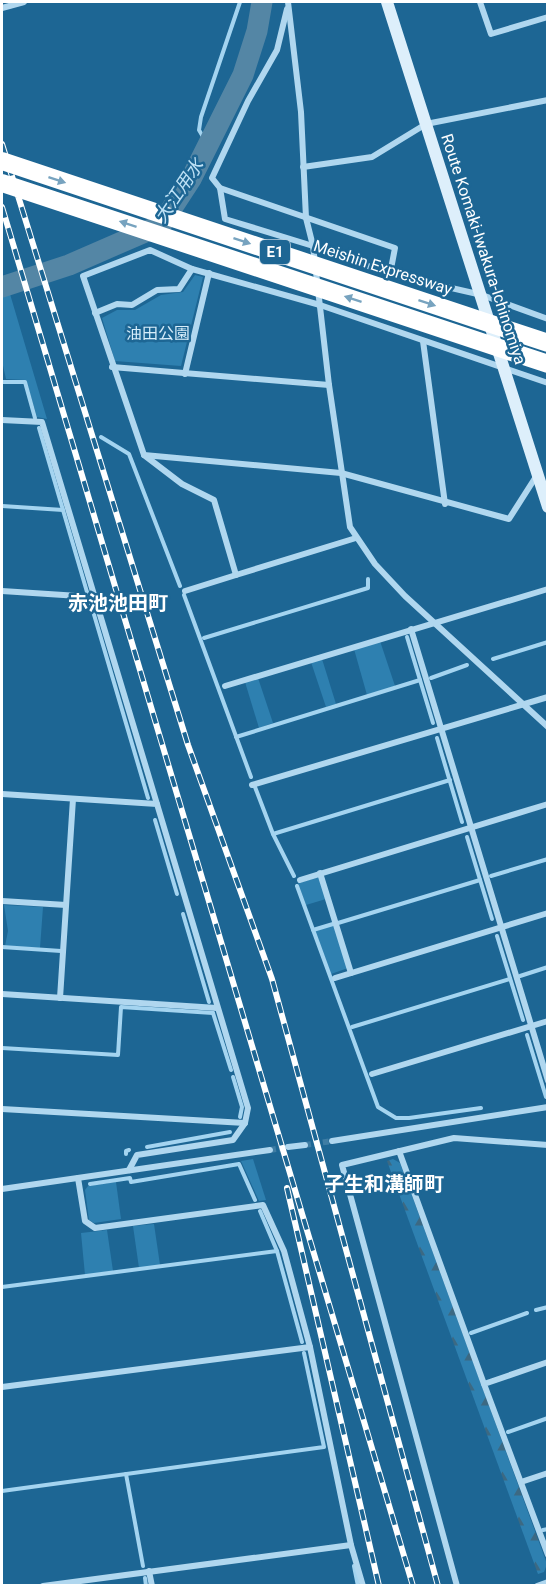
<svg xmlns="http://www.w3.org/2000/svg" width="549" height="1587" font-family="Roboto,'Noto Sans JP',sans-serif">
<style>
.green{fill:#2e80b0}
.forest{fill:url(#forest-firs)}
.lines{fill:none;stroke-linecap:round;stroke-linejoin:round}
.stream{stroke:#a4d4f0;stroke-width:4}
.river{stroke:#5486a5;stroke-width:21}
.minor-tunnel{stroke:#3f7da4;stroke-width:6;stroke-dasharray:6 3;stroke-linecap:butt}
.minor{stroke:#b0d7ef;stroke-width:6}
.secondary{stroke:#ddeffb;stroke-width:12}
.rail-casing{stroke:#fff;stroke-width:6}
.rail{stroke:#1d6694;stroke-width:4;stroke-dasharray:11;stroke-linecap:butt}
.motorway-bridge{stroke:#fff;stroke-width:18}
.oneway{fill:#77a3bf}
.labels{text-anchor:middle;stroke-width:5;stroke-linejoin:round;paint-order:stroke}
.shield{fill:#1d6694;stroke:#bbd1df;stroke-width:1.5}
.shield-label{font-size:15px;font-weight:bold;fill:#fff}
.street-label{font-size:16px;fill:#fff;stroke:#1d6694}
.park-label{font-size:16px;fill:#d6edfa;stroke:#1d6694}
.water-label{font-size:18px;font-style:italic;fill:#bfe2f6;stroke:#1d6694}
.quarter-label{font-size:20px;font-weight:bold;fill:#fff;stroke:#1d6694}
</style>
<defs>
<pattern id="forest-firs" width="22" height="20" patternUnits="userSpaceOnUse" patternTransform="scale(1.5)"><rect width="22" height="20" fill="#2e80b0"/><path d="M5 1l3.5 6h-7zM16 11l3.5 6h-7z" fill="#3c6983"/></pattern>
</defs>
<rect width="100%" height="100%" fill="#1d6694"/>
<g class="green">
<path d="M 195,275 L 203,277 L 181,366 L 115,361 L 102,318 L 117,310 L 135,310 L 161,295 L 183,292 Z"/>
<path d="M 10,294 L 47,419 L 37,417 L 26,380 L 6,379 L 2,361 L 2,296 Z"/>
<path d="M 380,641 L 395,686 L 367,695 L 354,649 Z"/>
<path d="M 322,659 L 336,704 L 326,707 L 311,662 Z"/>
<path d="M 258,678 L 273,723 L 259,728 L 245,682 Z"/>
<path d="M 319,877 L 326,899 L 306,905 L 298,883 Z"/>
<path d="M 4,905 L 43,907 L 40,948 L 5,946 L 8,931 Z"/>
<path d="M 334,925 L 348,968 L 331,974 L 315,931 Z"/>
<path d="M 253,1159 L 266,1200 L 259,1201 L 241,1161 Z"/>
<path d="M 116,1182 L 121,1219 L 94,1223 L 89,1220 L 85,1190 L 88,1186 Z"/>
<path d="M 154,1224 L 160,1265 L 139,1268 L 133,1226 Z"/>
<path d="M 107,1230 L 113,1271 L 85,1275 L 81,1233 Z"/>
</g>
<path class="forest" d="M 393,1159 L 400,1163 L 547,1564 L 544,1572 L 538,1574 L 387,1161 Z"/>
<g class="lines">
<g class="stream">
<path d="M 209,147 L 199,130 L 201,117 L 240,2"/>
<path d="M 2,382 L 25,382 L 35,418"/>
<path d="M 39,428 L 87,592"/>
<path d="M 101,437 L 129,454 L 180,586"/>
<path d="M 2,506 L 63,510"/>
<path d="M 184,595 L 251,777"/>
<path d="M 90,601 L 148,798"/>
<path d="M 407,637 L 433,723"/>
<path d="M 204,638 L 368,588 L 368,579"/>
<path d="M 493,659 L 548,642"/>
<path d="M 431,678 L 467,665"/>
<path d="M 236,737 L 420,680"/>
<path d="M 437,738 L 462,822"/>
<path d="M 255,787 L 273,834 L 294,876"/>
<path d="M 155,820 L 177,894"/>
<path d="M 273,834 L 450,780"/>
<path d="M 467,837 L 492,919"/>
<path d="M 491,876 L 548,859"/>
<path d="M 297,886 L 378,1107 L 396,1118 L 409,1118 L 481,1108"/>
<path d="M 183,914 L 209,1002"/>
<path d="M 338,923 L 480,880"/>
<path d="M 313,930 L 333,924"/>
<path d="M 497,936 L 523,1020"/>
<path d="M 2,947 L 61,951"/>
<path d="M 520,976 L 548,967"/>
<path d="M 213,1013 L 231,1070"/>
<path d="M 352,1027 L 510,979"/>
<path d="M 527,1035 L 546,1097"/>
<path d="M 2,1048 L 118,1055 L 121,1007 L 213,1013"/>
<path d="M 233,1077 L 242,1107 L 240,1117"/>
<path d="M 147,1147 L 230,1132"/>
<path d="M 126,1154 L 126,1151 L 129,1150"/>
<path d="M 90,1184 L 130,1178 L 131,1182 L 239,1164 L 255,1200"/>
<path d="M 260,1211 L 277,1251 L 302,1342"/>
<path d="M 2,1287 L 277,1251"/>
<path d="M 536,1310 L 548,1307"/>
<path d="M 471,1333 L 527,1313"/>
<path d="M 508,1432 L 548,1418"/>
<path d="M 126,1474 L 143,1566"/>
<path d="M 2,1491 L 324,1447 L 304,1353"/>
<path d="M 543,1530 L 548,1529"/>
<path d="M 354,1566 L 358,1586"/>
<path d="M 145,1578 L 146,1586"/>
</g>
<path class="river" d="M 2,287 L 69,265 L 161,225 L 191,179 L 243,75 L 257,31 L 262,2"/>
<g class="minor-tunnel">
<path d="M 305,1145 L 332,1141"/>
<path d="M 270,1150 L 288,1147"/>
</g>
<g class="minor">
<path d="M 288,2 L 301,112 L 306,218 L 313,246 L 329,385 L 350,527 L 375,564 L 405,596 L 548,727"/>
<path d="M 480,2 L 491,34 L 548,17"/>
<path d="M 2,8 L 24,2"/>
<path d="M 287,9 L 277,50 L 248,101 L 212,178 L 220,188 L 395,248 L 390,274"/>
<path d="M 303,167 L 372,157 L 426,124 L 548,100"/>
<path d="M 220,188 L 225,219 L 313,246 L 390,274 L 482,295 L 548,319"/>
<path d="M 95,313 L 117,304 L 132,305 L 157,290 L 179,289 L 192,269"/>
<path d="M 423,341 L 445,504"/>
<path d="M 112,367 L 329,385"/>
<path d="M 185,374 L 209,273"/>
<path d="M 2,420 L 42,422 L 157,804"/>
<path d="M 144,455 L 341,473 L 509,519 L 537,475"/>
<path d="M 356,538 L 236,575 L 214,500 L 182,484 L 144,455 L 83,276 L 150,250 L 192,269 L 320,305 L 548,383"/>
<path d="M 2,591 L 94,597"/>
<path d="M 185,591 L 236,575"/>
<path d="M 411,629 L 548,1081"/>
<path d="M 225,686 L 548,589"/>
<path d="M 252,785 L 548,697"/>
<path d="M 2,794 L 157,804 L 248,1108 L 245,1123 L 233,1140 L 137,1155 L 129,1170"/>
<path d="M 320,873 L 351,973"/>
<path d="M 300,880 L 548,804"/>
<path d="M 2,901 L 66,905"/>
<path d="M 335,978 L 548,913"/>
<path d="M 2,994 L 217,1008"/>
<path d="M 60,998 L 73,799"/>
<path d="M 372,1074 L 548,1021"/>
<path d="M 2,1109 L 245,1123"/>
<path d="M 332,1141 L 548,1107"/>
<path d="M 288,1147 L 305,1145"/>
<path d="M 399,1151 L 484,1384"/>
<path d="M 78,1178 L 85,1221 L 95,1228 L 263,1205 L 284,1251 L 310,1347 L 351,1545 L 363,1586"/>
<path d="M 2,1189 L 270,1150"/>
<path d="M 548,1362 L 484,1384 L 548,1555"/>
<path d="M 2,1387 L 310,1347"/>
<path d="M 521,1482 L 548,1473"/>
<path d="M 149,1571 L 152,1586"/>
<path d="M 43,1586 L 351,1545"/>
<path d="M 457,1586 L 342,1165 L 454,1138 L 548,1145"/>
<path d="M 537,1586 L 548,1582"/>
</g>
<path class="secondary" d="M 387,2 L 548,507"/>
<g class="rail-casing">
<g id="rail">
<path d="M 2,144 L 188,745 L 272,979 L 438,1586"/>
<path d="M 2,207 L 413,1586"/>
<path d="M 287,1188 L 379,1586"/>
</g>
</g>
<use href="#rail" class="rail"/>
<g class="motorway-bridge">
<path d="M 2,161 L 548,343"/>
<path d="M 2,183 L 548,364"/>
</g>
</g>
<defs><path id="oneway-solid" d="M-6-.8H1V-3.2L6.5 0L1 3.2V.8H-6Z" transform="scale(1.5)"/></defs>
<g class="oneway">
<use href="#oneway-solid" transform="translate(57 180) rotate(18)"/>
<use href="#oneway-solid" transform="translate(128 224) rotate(-162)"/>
<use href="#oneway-solid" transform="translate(242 241) rotate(18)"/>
<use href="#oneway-solid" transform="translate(353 299) rotate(-162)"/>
<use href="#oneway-solid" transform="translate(427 303) rotate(18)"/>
</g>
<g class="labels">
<rect class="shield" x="260" y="240" width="30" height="24" rx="4.5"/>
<g class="shield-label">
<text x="275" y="257">E1</text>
</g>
<g class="street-label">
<text transform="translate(484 249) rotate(72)" y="6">Route Komaki-Iwakura-Ichinomiya</text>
<text transform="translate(383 267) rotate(18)" y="6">Meishin Expressway</text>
</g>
<g class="park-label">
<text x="158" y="339">油田公園</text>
</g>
<g class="water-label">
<text transform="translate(179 191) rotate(-56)" y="6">大江用水</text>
</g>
<g class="quarter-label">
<text x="118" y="610">赤池池田町</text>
<text x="384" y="1191">子生和溝師町</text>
</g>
</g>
<rect width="549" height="1587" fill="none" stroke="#ffffff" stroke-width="6"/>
</svg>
